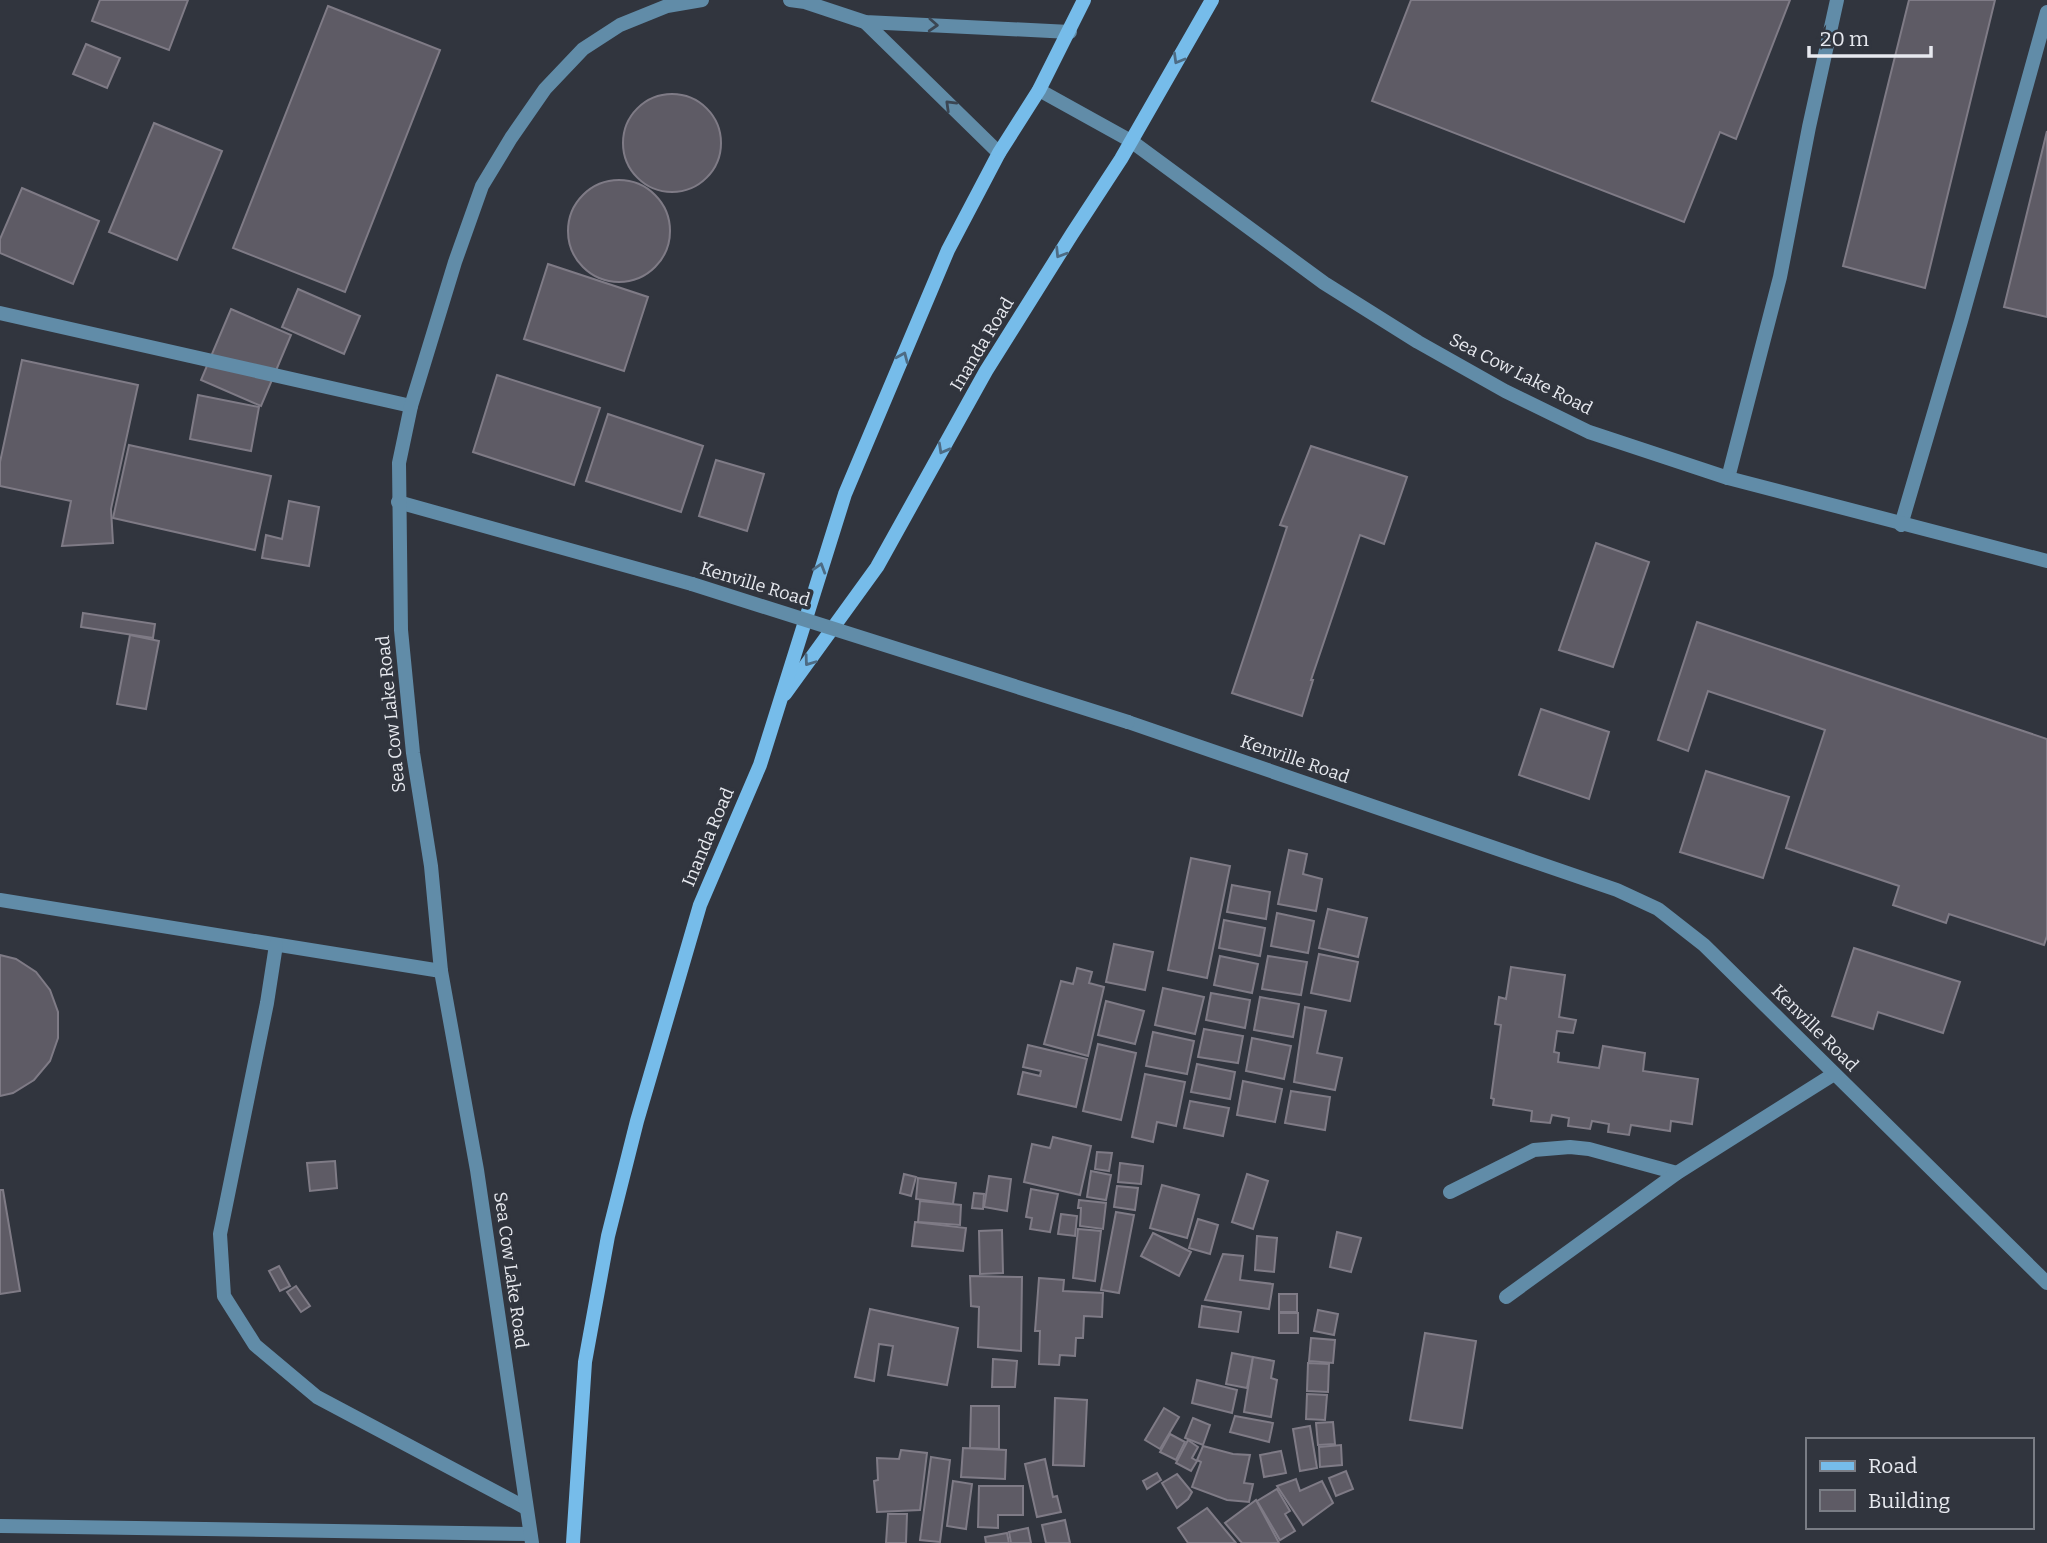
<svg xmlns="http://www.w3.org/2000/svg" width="2047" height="1543" font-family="Bitter,serif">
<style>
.building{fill:#5e5b65;stroke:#7f7b86;stroke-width:2}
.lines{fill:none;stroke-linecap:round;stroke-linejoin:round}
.service{stroke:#618ca8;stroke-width:14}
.minor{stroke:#618ca8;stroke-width:14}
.secondary{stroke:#76bcea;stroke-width:14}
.minor-bridge{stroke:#618ca8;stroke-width:14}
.oneway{stroke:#3b4653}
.oneway2{stroke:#4d6b83}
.labels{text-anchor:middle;stroke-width:7;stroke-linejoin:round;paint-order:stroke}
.street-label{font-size:18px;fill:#e7e9ef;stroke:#31353e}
</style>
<rect width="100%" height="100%" fill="#31353e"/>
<g class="building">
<path d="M 100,0 L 188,0 L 169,50 L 92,21 Z"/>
<path d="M 1411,0 L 1790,0 L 1736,139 L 1720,132 L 1684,222 L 1372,101 Z"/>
<path d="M 1909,0 L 1995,0 L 1925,288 L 1843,266 Z"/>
<path d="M 328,6 L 440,50 L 345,292 L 233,248 Z"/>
<path d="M 86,44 L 120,58 L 107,88 L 73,74 Z"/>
<circle cx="672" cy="143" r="49"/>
<path d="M 154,123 L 222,151 L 177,260 L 109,232 Z"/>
<path d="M 2047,131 L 2047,317 L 2004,307 Z"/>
<circle cx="619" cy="231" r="51"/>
<path d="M 22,188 L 99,221 L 73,284 L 0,253 L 0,239 Z"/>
<path d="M 548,264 L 648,297 L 624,371 L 524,339 Z"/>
<path d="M 298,289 L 360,316 L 344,354 L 282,327 Z"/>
<path d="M 231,309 L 291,335 L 261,406 L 201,380 Z"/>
<path d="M 22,360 L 138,385 L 111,509 L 113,543 L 62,546 L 71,501 L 0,486 L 0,462 Z"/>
<path d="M 497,375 L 600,408 L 574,485 L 473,452 Z"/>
<path d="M 198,395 L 259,407 L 251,451 L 190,439 Z"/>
<path d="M 608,414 L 703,446 L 681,512 L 586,481 Z"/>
<path d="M 129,445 L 271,476 L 255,550 L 113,518 Z"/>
<path d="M 1311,446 L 1407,477 L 1384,544 L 1360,535 L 1311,680 L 1313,680 L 1302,716 L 1232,693 L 1287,527 L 1280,525 Z"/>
<path d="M 716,460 L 764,474 L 747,531 L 699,516 Z"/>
<path d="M 289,501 L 319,507 L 309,566 L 262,558 L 266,535 L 282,539 Z"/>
<path d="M 1596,543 L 1649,562 L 1613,667 L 1559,650 Z"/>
<path d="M 83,613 L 155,624 L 153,638 L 81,627 Z"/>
<path d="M 1697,622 L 2047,739 L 2047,936 L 2044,945 L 1949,914 L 1946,923 L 1893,905 L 1899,886 L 1786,848 L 1825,730 L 1708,691 L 1688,751 L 1658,740 Z"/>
<path d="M 130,635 L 159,641 L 146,709 L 117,704 Z"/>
<path d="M 1541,709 L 1609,732 L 1589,799 L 1519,775 Z"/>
<path d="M 1706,771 L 1789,797 L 1763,878 L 1680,852 Z"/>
<path d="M 1289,850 L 1307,854 L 1303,874 L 1322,879 L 1316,911 L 1278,904 Z"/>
<path d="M 1191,858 L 1230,866 L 1207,978 L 1168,970 Z"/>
<path d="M 1232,885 L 1270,892 L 1266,919 L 1227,912 Z"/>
<path d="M 1328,909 L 1367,918 L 1358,957 L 1319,948 Z"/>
<path d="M 1277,913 L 1314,921 L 1308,953 L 1271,946 Z"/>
<path d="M 1224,920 L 1265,928 L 1260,956 L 1219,948 Z"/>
<path d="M 1114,944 L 1153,952 L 1145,990 L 1106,982 Z"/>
<path d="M 1854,948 L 1960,982 L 1943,1033 L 1878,1012 L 1873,1029 L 1832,1016 Z"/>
<path d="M 1319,954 L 1358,962 L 1350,1001 L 1311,993 Z"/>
<path d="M 0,955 L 16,959 L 36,972 L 50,990 L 58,1012 L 58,1038 L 50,1061 L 34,1080 L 13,1093 L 0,1096 Z"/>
<path d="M 1220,956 L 1258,964 L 1252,993 L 1214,985 Z"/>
<path d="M 1268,956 L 1307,962 L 1301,995 L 1262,989 Z"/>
<path d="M 1511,967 L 1565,975 L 1559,1017 L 1576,1020 L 1573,1033 L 1557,1031 L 1554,1052 L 1559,1053 L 1558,1062 L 1599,1068 L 1603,1046 L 1645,1053 L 1643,1071 L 1698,1079 L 1692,1124 L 1671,1121 L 1670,1131 L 1631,1125 L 1629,1135 L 1608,1132 L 1609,1124 L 1592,1121 L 1590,1129 L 1568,1126 L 1569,1118 L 1552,1115 L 1550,1123 L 1531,1121 L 1532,1111 L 1493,1105 L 1494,1099 L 1491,1098 L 1501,1025 L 1495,1024 L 1499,997 L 1506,999 Z"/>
<path d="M 1077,968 L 1092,972 L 1089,983 L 1104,987 L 1088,1056 L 1044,1044 L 1061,981 L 1073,984 Z"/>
<path d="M 1163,988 L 1204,997 L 1195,1034 L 1155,1025 Z"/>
<path d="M 1211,993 L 1250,1000 L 1245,1028 L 1206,1020 Z"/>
<path d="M 1260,997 L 1299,1004 L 1293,1037 L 1254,1030 Z"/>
<path d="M 1106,1001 L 1144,1011 L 1135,1044 L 1098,1035 Z"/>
<path d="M 1305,1007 L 1326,1011 L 1317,1053 L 1342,1058 L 1335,1090 L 1294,1082 Z"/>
<path d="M 1204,1029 L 1243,1036 L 1238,1063 L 1198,1057 Z"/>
<path d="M 1153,1032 L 1194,1041 L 1187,1074 L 1146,1066 Z"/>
<path d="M 1252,1038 L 1291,1046 L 1284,1079 L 1246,1071 Z"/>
<path d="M 1098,1044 L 1136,1053 L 1121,1120 L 1083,1111 Z"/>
<path d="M 1028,1045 L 1087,1059 L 1076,1107 L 1018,1094 L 1023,1072 L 1040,1076 L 1041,1071 L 1023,1067 Z"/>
<path d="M 1197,1064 L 1235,1072 L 1230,1099 L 1191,1092 Z"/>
<path d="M 1145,1074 L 1185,1082 L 1176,1126 L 1157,1122 L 1153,1142 L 1132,1137 Z"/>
<path d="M 1243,1081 L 1282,1089 L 1275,1122 L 1237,1115 Z"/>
<path d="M 1291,1091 L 1330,1097 L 1325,1130 L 1285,1123 Z"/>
<path d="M 1190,1101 L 1229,1108 L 1223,1136 L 1184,1128 Z"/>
<path d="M 1053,1137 L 1091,1146 L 1080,1195 L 1024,1182 L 1032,1144 L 1050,1148 Z"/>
<path d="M 1097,1152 L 1112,1153 L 1109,1171 L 1095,1169 Z"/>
<path d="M 335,1161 L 337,1188 L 310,1191 L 307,1163 Z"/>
<path d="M 1120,1163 L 1143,1166 L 1141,1184 L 1118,1182 Z"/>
<path d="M 1091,1171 L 1111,1175 L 1106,1200 L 1087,1197 Z"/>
<path d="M 904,1174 L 916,1177 L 911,1196 L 900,1193 Z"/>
<path d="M 1247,1174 L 1268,1181 L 1253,1229 L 1232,1222 Z"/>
<path d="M 989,1176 L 1011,1179 L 1007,1211 L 984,1207 Z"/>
<path d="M 918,1178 L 956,1183 L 953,1204 L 916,1199 Z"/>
<path d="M 1162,1185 L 1199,1195 L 1187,1238 L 1150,1228 Z"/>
<path d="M 1117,1186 L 1138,1188 L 1135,1210 L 1114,1207 Z"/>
<path d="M 1031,1189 L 1058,1194 L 1050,1232 L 1030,1229 L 1032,1218 L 1026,1217 Z"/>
<path d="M 0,1190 L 3,1190 L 20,1291 L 0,1294 Z"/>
<path d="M 974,1193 L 984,1194 L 983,1209 L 972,1208 Z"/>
<path d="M 1079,1200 L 1106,1203 L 1103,1229 L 1080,1226 L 1081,1208 L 1078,1208 Z"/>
<path d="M 920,1201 L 961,1205 L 960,1225 L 918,1222 Z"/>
<path d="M 1116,1212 L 1134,1215 L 1119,1293 L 1101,1290 Z"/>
<path d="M 1061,1214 L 1077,1216 L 1075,1236 L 1058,1234 Z"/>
<path d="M 1198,1219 L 1218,1225 L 1210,1254 L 1189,1248 Z"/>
<path d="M 915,1222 L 966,1228 L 963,1251 L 912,1246 Z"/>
<path d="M 1078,1229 L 1101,1231 L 1095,1281 L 1073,1278 Z"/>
<path d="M 1002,1230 L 1003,1273 L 980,1274 L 979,1231 Z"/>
<path d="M 1337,1232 L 1361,1238 L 1351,1272 L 1330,1267 Z"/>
<path d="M 1153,1233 L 1191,1252 L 1179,1276 L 1141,1256 Z"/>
<path d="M 1257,1236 L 1277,1238 L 1274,1272 L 1255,1270 Z"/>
<path d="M 1223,1254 L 1243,1256 L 1240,1280 L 1273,1284 L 1269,1309 L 1205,1300 Z"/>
<path d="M 279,1266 L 290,1286 L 280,1291 L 269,1271 Z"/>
<path d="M 970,1276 L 1022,1277 L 1021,1351 L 978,1347 L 979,1307 L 971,1306 Z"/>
<path d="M 1039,1278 L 1064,1280 L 1063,1291 L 1103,1293 L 1102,1317 L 1084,1316 L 1083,1338 L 1076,1338 L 1075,1356 L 1060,1355 L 1059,1365 L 1039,1364 L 1040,1331 L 1035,1331 Z"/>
<path d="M 296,1286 L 310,1306 L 301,1312 L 287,1292 Z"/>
<rect x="1279" y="1294" width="18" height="18"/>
<path d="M 1202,1306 L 1241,1312 L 1238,1332 L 1199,1327 Z"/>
<path d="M 870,1309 L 958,1328 L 947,1385 L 888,1375 L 893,1346 L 879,1344 L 874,1381 L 855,1377 Z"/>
<path d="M 1318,1310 L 1338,1314 L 1334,1335 L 1314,1331 Z"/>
<rect x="1279" y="1313" width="19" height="20"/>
<path d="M 1425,1333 L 1476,1341 L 1462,1428 L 1410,1420 Z"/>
<path d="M 1311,1338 L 1335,1340 L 1333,1363 L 1309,1361 Z"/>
<path d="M 1232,1353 L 1253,1357 L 1247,1388 L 1226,1384 Z"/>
<path d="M 1253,1357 L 1274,1361 L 1271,1378 L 1277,1380 L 1271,1417 L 1244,1412 Z"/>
<path d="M 993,1359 L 1017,1361 L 1015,1387 L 992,1387 Z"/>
<path d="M 1308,1363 L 1329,1364 L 1328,1392 L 1307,1391 Z"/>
<path d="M 1197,1380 L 1237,1390 L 1232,1413 L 1192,1403 Z"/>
<path d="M 1307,1394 L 1327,1395 L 1325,1420 L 1306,1419 Z"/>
<path d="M 1055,1398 L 1087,1400 L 1084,1466 L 1053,1465 Z"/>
<path d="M 971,1406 L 999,1406 L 999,1449 L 970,1448 Z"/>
<path d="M 1164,1408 L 1179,1417 L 1160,1449 L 1145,1440 Z"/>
<path d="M 1235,1416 L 1273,1423 L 1269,1442 L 1230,1432 Z"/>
<path d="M 1193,1418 L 1210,1425 L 1203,1445 L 1185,1438 Z"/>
<path d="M 1333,1422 L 1335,1444 L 1318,1445 L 1316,1423 Z"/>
<path d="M 1310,1426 L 1317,1468 L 1300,1471 L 1293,1429 Z"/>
<path d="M 1170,1434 L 1185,1442 L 1176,1460 L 1160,1452 Z"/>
<path d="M 1188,1440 L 1198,1447 L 1192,1458 L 1197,1461 L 1191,1471 L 1176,1463 Z"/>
<path d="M 1341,1445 L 1342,1465 L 1320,1467 L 1319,1447 Z"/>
<path d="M 1203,1446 L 1233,1454 L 1250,1455 L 1244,1483 L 1253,1484 L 1249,1502 L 1227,1500 L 1192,1487 L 1201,1462 L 1197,1460 Z"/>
<path d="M 963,1448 L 1006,1450 L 1005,1479 L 961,1477 Z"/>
<path d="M 901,1450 L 927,1453 L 920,1510 L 877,1512 L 874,1481 L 878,1480 L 877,1458 L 899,1459 Z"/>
<path d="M 1281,1451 L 1286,1473 L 1264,1477 L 1260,1455 Z"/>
<path d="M 931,1457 L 950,1460 L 940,1542 L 920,1540 Z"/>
<path d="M 1045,1459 L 1053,1497 L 1057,1496 L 1061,1512 L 1037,1517 L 1025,1464 Z"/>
<path d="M 1346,1471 L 1353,1489 L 1336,1496 L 1329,1478 Z"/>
<path d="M 1157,1473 L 1161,1480 L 1147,1489 L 1143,1481 Z"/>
<path d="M 1177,1474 L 1192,1492 L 1188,1499 L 1177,1508 L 1162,1483 Z"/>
<path d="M 1296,1479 L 1300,1491 L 1322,1481 L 1333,1503 L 1303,1525 L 1277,1486 Z"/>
<path d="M 953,1481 L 972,1484 L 966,1529 L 947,1526 Z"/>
<path d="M 979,1486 L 1023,1486 L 1023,1515 L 998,1515 L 998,1528 L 978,1527 Z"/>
<path d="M 1277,1489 L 1290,1511 L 1285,1514 L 1295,1531 L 1280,1540 L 1257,1501 Z"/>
<path d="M 1256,1500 L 1279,1543 L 1242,1543 L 1225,1523 Z"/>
<path d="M 1207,1508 L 1236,1543 L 1188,1543 L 1178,1528 Z"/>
<path d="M 888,1514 L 907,1514 L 906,1543 L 886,1543 Z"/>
<path d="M 1065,1520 L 1070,1543 L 1046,1543 L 1042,1525 Z"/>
<path d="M 1028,1528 L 1031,1543 L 1011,1543 L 1009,1532 Z"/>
<path d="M 1007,1533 L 1009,1543 L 986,1543 L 985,1537 Z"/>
</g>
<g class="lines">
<g class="service">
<path d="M 0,313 L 411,406"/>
<path d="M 1728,478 L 1780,277 L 1809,127 L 1837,0"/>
<path d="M 1901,525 L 1961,321 L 2047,12"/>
<path d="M 0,900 L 441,971"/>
<path d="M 276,945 L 267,1003 L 220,1234 L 224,1296 L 255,1345 L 317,1397 L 526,1508"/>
<path d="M 1450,1192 L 1534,1150 L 1570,1147 L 1589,1149 L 1677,1173"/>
<path d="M 1506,1297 L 1677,1173 L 1834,1074"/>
<path d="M 0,1526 L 530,1534"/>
</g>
<g class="minor">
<path d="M 790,0 L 805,2 L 865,22 L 1070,32"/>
<path d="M 865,22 L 999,153"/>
<path d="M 1039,90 L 1131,141 L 1324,283 L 1418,342 L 1505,391 L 1589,432 L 1728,478 L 2047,561"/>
<path d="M 398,502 L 692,584"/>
<path d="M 1128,722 L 1617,890 L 1658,909 L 1704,945 L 2047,1283"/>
<path d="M 532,1543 L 477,1170 L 441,971 L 431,866 L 413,753 L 401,630 L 399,463 L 411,406 L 455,262 L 482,186 L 511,138 L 545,89 L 583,49 L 620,25 L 667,6 L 702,0"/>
</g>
<g class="secondary">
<path d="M 785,694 L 877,567 L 986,371 L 1072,234 L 1121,159 L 1212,0"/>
<path d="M 573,1543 L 585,1362 L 608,1236 L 637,1121 L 700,905 L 760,765 L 845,494 L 948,250 L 999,153 L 1039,90 L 1084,0"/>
</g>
<path class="minor-bridge" d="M 692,584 L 1128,722"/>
</g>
<defs><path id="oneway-chevron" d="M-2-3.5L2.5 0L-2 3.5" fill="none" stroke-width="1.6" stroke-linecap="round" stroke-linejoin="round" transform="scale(1.75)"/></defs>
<g class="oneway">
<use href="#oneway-chevron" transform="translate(933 25) rotate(3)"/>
<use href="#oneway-chevron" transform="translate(950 105) rotate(-136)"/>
</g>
<g class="oneway2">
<use href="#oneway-chevron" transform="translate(1178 59) rotate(120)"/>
<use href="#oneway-chevron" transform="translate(1060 253) rotate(122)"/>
<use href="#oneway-chevron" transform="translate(903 357) rotate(-67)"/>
<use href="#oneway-chevron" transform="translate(943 449) rotate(119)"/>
<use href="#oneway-chevron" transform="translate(820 568) rotate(-73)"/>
<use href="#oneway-chevron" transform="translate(809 661) rotate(126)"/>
</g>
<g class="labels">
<g class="street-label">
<text transform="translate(982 344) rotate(-59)" y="6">Inanda Road</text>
<text transform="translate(1521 374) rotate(27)" y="6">Sea Cow Lake Road</text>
<text transform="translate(755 584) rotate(17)" y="6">Kenville Road</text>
<text transform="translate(391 714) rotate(-96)" y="6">Sea Cow Lake Road</text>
<text transform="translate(1295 759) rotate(19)" y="6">Kenville Road</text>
<text transform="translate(708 837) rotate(-67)" y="6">Inanda Road</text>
<text transform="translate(1815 1028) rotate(45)" y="6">Kenville Road</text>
<text transform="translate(511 1270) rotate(82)" y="6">Sea Cow Lake Road</text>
</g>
</g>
<rect x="1806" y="1438" width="228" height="91" fill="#31353e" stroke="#7a7d85" stroke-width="2"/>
<rect x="1820" y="1461" width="35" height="10" fill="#76bcea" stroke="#7a7d85" stroke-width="2"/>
<text x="1868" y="1473" font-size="21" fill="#e7e9ef">Road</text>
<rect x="1820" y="1490" width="35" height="21" fill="#5e5b65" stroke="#7a7d85" stroke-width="2"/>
<text x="1868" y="1508" font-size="21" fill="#e7e9ef">Building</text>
<path d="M1809 46v10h122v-10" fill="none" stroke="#e7e9ef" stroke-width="3.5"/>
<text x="1820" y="46" font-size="21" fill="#e7e9ef" stroke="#31353e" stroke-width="5" paint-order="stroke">20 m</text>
</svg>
